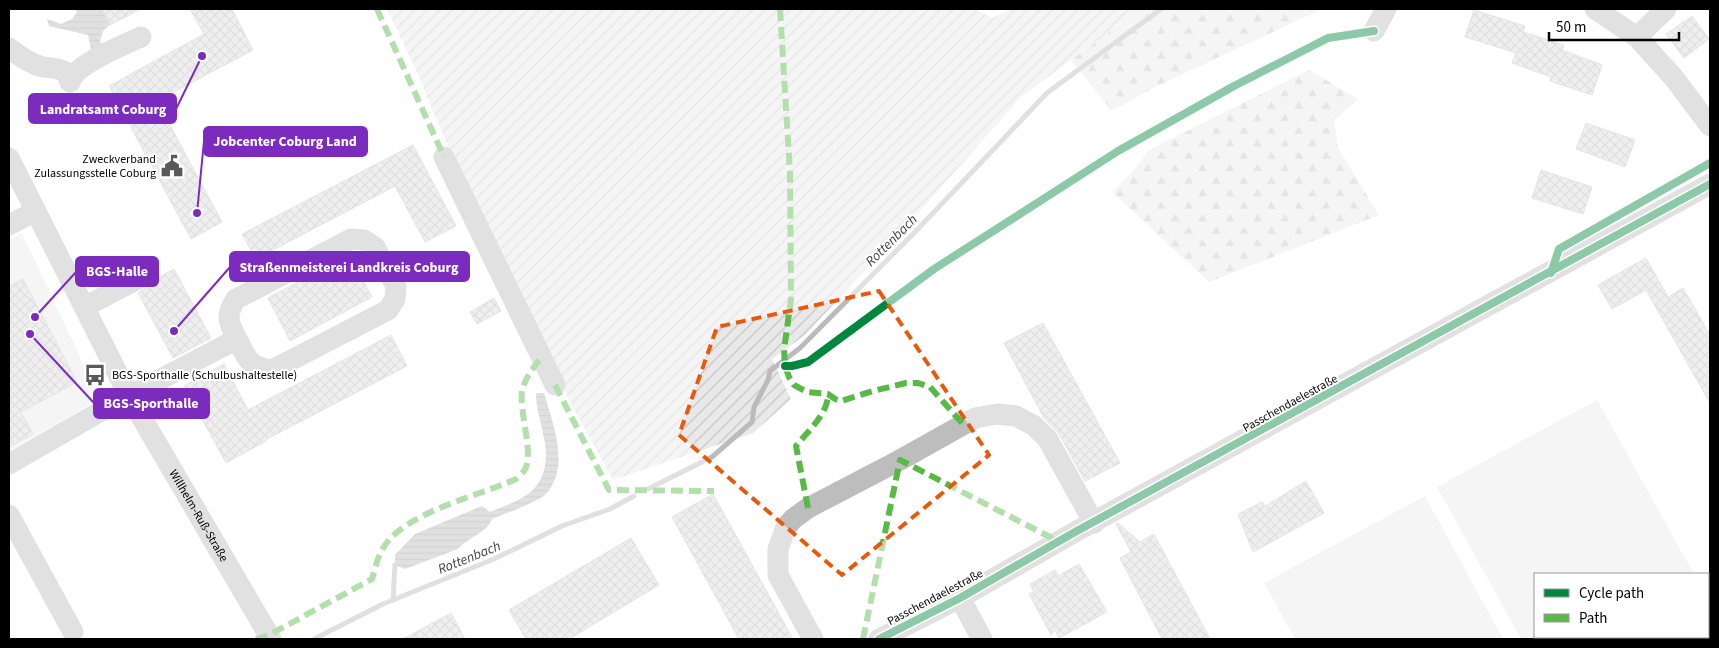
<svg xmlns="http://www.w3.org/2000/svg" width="1719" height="648" font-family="'Source Sans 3',sans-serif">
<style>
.forest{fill:url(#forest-firs)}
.garden{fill:url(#garden-furrows)}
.pitch{fill:#e9e9e9}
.water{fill:url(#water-rules)}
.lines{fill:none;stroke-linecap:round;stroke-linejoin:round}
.stream{stroke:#bbb;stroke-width:5}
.building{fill:url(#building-cross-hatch);stroke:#c4c4c4}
.minor{stroke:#bdbdbd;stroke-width:21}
.quiet{stroke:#58b947;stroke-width:6;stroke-dasharray:12 6;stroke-linecap:butt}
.cycleway-casing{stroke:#fff;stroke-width:11}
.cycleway{stroke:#00873e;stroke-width:8}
.marked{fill:none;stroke:#e8590c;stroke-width:4;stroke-dasharray:10 6;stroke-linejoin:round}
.labels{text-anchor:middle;stroke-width:4;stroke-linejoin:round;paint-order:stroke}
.poi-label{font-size:12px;fill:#000;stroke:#fff;text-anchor:end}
.street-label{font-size:12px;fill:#000;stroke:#fff}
.water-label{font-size:14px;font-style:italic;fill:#3f3f3f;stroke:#fff}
.leader{fill:none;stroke:#7b2cbf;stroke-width:2}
.callout-dot{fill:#7b2cbf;stroke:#fff;stroke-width:2}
.callout{fill:#7b2cbf;stroke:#7b2cbf;stroke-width:2}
.callout-label{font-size:14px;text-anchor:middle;font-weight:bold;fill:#fff}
</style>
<defs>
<pattern id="forest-firs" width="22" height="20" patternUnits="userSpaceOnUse" patternTransform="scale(1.25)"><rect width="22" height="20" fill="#e9e9e9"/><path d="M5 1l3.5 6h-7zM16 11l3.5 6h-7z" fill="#c6c6c6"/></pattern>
<pattern id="garden-furrows" width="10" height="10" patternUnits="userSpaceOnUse" patternTransform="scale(1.25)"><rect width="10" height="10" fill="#e9e9e9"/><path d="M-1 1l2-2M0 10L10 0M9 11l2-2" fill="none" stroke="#c6c6c6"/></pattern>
<pattern id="water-rules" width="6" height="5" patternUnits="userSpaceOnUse" patternTransform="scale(1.25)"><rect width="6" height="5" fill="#bbb"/><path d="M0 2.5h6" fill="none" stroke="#9f9f9f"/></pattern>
<pattern id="building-cross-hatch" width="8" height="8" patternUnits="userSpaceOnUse" patternTransform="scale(1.25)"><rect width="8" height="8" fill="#dcdcdc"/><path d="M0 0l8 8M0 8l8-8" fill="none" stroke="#bbb"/></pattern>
</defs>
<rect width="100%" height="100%" fill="#fff"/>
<g class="forest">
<path d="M 1140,9 L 1322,9 L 1155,87 L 1112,111 L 1071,60 Z"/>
<path d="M 1309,70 L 1358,99 L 1334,120 L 1338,148 L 1379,215 L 1209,282 L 1112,192 L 1133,172 L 1149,150 Z"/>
</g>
<path class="garden" d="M 387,9 L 974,9 L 993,18 L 1010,9 L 1140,9 L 1021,97 L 920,211 L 805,335 L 772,359 L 791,399 L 753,433 L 613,480 L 560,383 L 467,192 L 416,70 Z"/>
<g class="pitch">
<path d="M 22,233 L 97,393 L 96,400 L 70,416 L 9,451 L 9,240 Z"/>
<path d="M 1597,400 L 1694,574 L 1535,574 L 1535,637 L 1708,637 L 1708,600 L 1710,604 L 1710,637 L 1705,639 L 1521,639 L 1437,487 Z"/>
<path d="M 1425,496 L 1503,639 L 1295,639 L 1264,583 Z"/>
</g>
<g class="water">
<path d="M 75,9 L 102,9 L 110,25 L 103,31 L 100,41 L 104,48 L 92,55 L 88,35 L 49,26 L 47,19 L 61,24 L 72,19 L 77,12 Z"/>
<path d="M 536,393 L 544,393 C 553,424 571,468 545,495 C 539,501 502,515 492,519 C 487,533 468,537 458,549 L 405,569 L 395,565 L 395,555 L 415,534 L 482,506 L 490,512 C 501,507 514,503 525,496 C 545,484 549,459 544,438 C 541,422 536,409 536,393 Z"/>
</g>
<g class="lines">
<g class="stream">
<path d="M 648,489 L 712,457 L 752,422 L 754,407 L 768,380 L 770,371 L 800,348 L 914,233 L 1047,93 L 1161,9"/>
<path d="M 393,600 L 395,565"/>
<path d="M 314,639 L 383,604 L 494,559 L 562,526 L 610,509 L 634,496"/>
</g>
</g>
<g class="building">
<path d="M 102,9 L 141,9 L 110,25 Z"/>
<path d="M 190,9 L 232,9 L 253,50 L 157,101 L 222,222 L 191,239 L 109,86 L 204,34 Z"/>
<path d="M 1474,10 L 1525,26 L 1523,32 L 1564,45 L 1562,50 L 1602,65 L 1592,95 L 1550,81 L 1551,77 L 1512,63 L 1516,53 L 1465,37 Z"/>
<path d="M 1692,16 L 1709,39 L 1684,58 L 1666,34 Z"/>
<path d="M 1586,123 L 1635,140 L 1625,167 L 1576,149 Z"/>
<path d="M 413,145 L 456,226 L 425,242 L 395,186 L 256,259 L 242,234 Z"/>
<path d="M 1541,170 L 1592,187 L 1583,214 L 1532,198 Z"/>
<path d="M 349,255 L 372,297 L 290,341 L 268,298 Z"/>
<path d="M 1646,258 L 1668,297 L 1683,288 L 1710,335 L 1710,403 L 1646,290 L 1612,309 L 1598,285 Z"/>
<path d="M 174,269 L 211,338 L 173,358 L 138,293 L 148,286 L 150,282 Z"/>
<path d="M 23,279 L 77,382 L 21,412 L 33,434 L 9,447 L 9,286 Z"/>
<path d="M 494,298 L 501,311 L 477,324 L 470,312 Z"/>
<path d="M 1043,323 L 1120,463 L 1085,481 L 1058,432 L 1044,418 L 1004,343 Z"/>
<path d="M 391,335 L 407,366 L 265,440 L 266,441 L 226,463 L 184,386 L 224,364 L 248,410 Z"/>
<path d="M 1306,481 L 1324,513 L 1253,552 L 1238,514 L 1262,502 L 1265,506 Z"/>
<path d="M 713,494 L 793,639 L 739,639 L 672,517 Z"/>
<path d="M 1118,523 L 1140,542 L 1154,534 L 1210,639 L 1162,639 L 1120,558 L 1131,552 L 1116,524 Z"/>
<path d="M 631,538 L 659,585 L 569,639 L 526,639 L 509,610 Z"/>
<path d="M 1079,564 L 1107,612 L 1059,638 L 1055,630 L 1051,635 L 1029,594 L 1034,592 L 1030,584 L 1055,570 L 1058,576 Z"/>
<path d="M 451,613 L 465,639 L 403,639 Z"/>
</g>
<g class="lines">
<g class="minor">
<path d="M 1595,9 L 1637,37 L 1674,78 L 1710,126"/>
<path d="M 1374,31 L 1386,9"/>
<path d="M 1637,37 L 1666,9"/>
<path d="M 9,48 C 19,56 30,64 43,67 C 52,68 58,68 66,72 L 70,82"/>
<path d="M 70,82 C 76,63 122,46 141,37"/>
<path d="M 444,157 L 555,385"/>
<path id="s1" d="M 9,158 L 129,396 L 271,639"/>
<path d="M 9,225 L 36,211"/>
<path d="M 84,307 L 138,279"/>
<path d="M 9,464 L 117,402 L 237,339 C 228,321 225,316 236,299 L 351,239 L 364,240 L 375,247 L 396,286 L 395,299 L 388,310 L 272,370 C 248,367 247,358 237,339"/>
<path d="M 9,515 L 73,632"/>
<path d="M 960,598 L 982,639"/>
<path d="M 813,639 L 778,575 L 778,549 L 786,527 L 793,519 L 808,508 L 900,460 L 975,418 L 997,414 L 1016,416 L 1033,425 L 1047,438 L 1094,523"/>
<path d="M 879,639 L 960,598 L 1075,532 L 1710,184"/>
</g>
<g class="quiet">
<path d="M 377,9 L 444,157"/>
<path d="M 780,9 L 790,173 L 791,299 L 784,350 L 785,366 L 789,377 L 794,385 L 807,392 L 828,394 L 835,399 L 841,401 L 873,391 L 906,383 L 918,383 L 930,387 L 963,424"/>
<path d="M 555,385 L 609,490 L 714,491"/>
<path d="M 808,508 L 796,446 C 808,431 828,414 828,394"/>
<path d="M 256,639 L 269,635 L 372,579 C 375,570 377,558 382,550 C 401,513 479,496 516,479 C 518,477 522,474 524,471 C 535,456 519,413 522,391 C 525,378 533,368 541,358"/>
<path d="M 863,639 L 900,460 L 1050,537 L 1054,544"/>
</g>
<g class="cycleway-casing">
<g id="cycleway">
<path d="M 1551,273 L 1559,249 L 1710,163"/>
<path d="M 785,366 L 792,366 L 808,362 L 934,269 L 1118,151 L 1234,86 L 1328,38 L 1374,31"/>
<path d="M 879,639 L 960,598 L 1075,532 L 1710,184"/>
</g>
</g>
<use href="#cycleway" class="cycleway"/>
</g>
<path d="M0 0H1719V648H0ZM 879,291 L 989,455 L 842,575 L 679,435 L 717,327 Z" fill="#fff" fill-opacity=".55" fill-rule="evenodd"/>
<path class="marked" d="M 879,291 L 989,455 L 842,575 L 679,435 L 717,327 Z"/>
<defs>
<g id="civic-bare" transform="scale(1.725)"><path d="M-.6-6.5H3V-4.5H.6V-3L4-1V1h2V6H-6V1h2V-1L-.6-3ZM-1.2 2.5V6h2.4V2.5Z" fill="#595959" stroke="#fff" stroke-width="2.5" paint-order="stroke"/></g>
<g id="bus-bare" transform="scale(1.725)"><path d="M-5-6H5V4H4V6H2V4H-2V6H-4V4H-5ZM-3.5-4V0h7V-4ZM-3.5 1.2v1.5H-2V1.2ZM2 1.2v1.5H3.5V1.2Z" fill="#595959" stroke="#fff" stroke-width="2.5" paint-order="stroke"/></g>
</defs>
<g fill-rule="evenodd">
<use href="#civic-bare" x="172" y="166"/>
<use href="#bus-bare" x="95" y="375"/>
</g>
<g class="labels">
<g class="poi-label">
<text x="156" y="163">Zweckverband<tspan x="156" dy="14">Zulassungsstelle Coburg</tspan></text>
<text x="112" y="379" text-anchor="start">BGS-Sporthalle (Schulbushaltestelle)</text>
</g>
<g class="street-label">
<text transform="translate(1290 403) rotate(-29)" y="4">Passchendaelestraße</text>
<text dy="4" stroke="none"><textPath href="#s1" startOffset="405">Willhelm-Ruß-Straße</textPath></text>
<text transform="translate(935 597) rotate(-28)" y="4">Passchendaelestraße</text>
</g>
<g class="water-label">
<text transform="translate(891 240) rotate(-45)" y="5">Rottenbach</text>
<text transform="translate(469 557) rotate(-22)" y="5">Rottenbach</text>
</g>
</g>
<path class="leader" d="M202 56L176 109M197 213L204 141M174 331L230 267M35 317L76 272M30 334L94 403"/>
<g class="callout-dot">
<circle cx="202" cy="56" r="5"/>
<circle cx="197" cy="213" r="5"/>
<circle cx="174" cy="331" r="5"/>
<circle cx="35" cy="317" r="5"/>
<circle cx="30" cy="334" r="5"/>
</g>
<g class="callout">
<rect x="29" y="94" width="147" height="29" rx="5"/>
<rect x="204" y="127" width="163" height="29" rx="5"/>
<rect x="230" y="252" width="239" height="29" rx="5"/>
<rect x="76" y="257" width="82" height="29" rx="5"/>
<rect x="94" y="389" width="115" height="29" rx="5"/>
</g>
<g class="callout-label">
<text x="103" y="114">Landratsamt Coburg</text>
<text x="285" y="146">Jobcenter Coburg Land</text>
<text x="349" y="272">Straßenmeisterei Landkreis Coburg</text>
<text x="117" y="276">BGS-Halle</text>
<text x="151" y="408">BGS-Sporthalle</text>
</g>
<rect width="1719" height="648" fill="none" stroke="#000000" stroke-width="20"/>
<rect x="1534" y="573" width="175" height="65" fill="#ffffff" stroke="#999999"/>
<rect x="1544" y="589" width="25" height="8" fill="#00873e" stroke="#999999"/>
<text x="1579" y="598" font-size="15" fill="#000000">Cycle path</text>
<rect x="1544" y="614" width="25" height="8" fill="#58b947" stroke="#999999"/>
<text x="1579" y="623" font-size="15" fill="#000000">Path</text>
<path d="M1549 32v8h130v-8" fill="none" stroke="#000000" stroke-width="2.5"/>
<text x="1556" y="32" font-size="15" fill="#000000" stroke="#ffffff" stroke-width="4" paint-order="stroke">50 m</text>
</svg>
